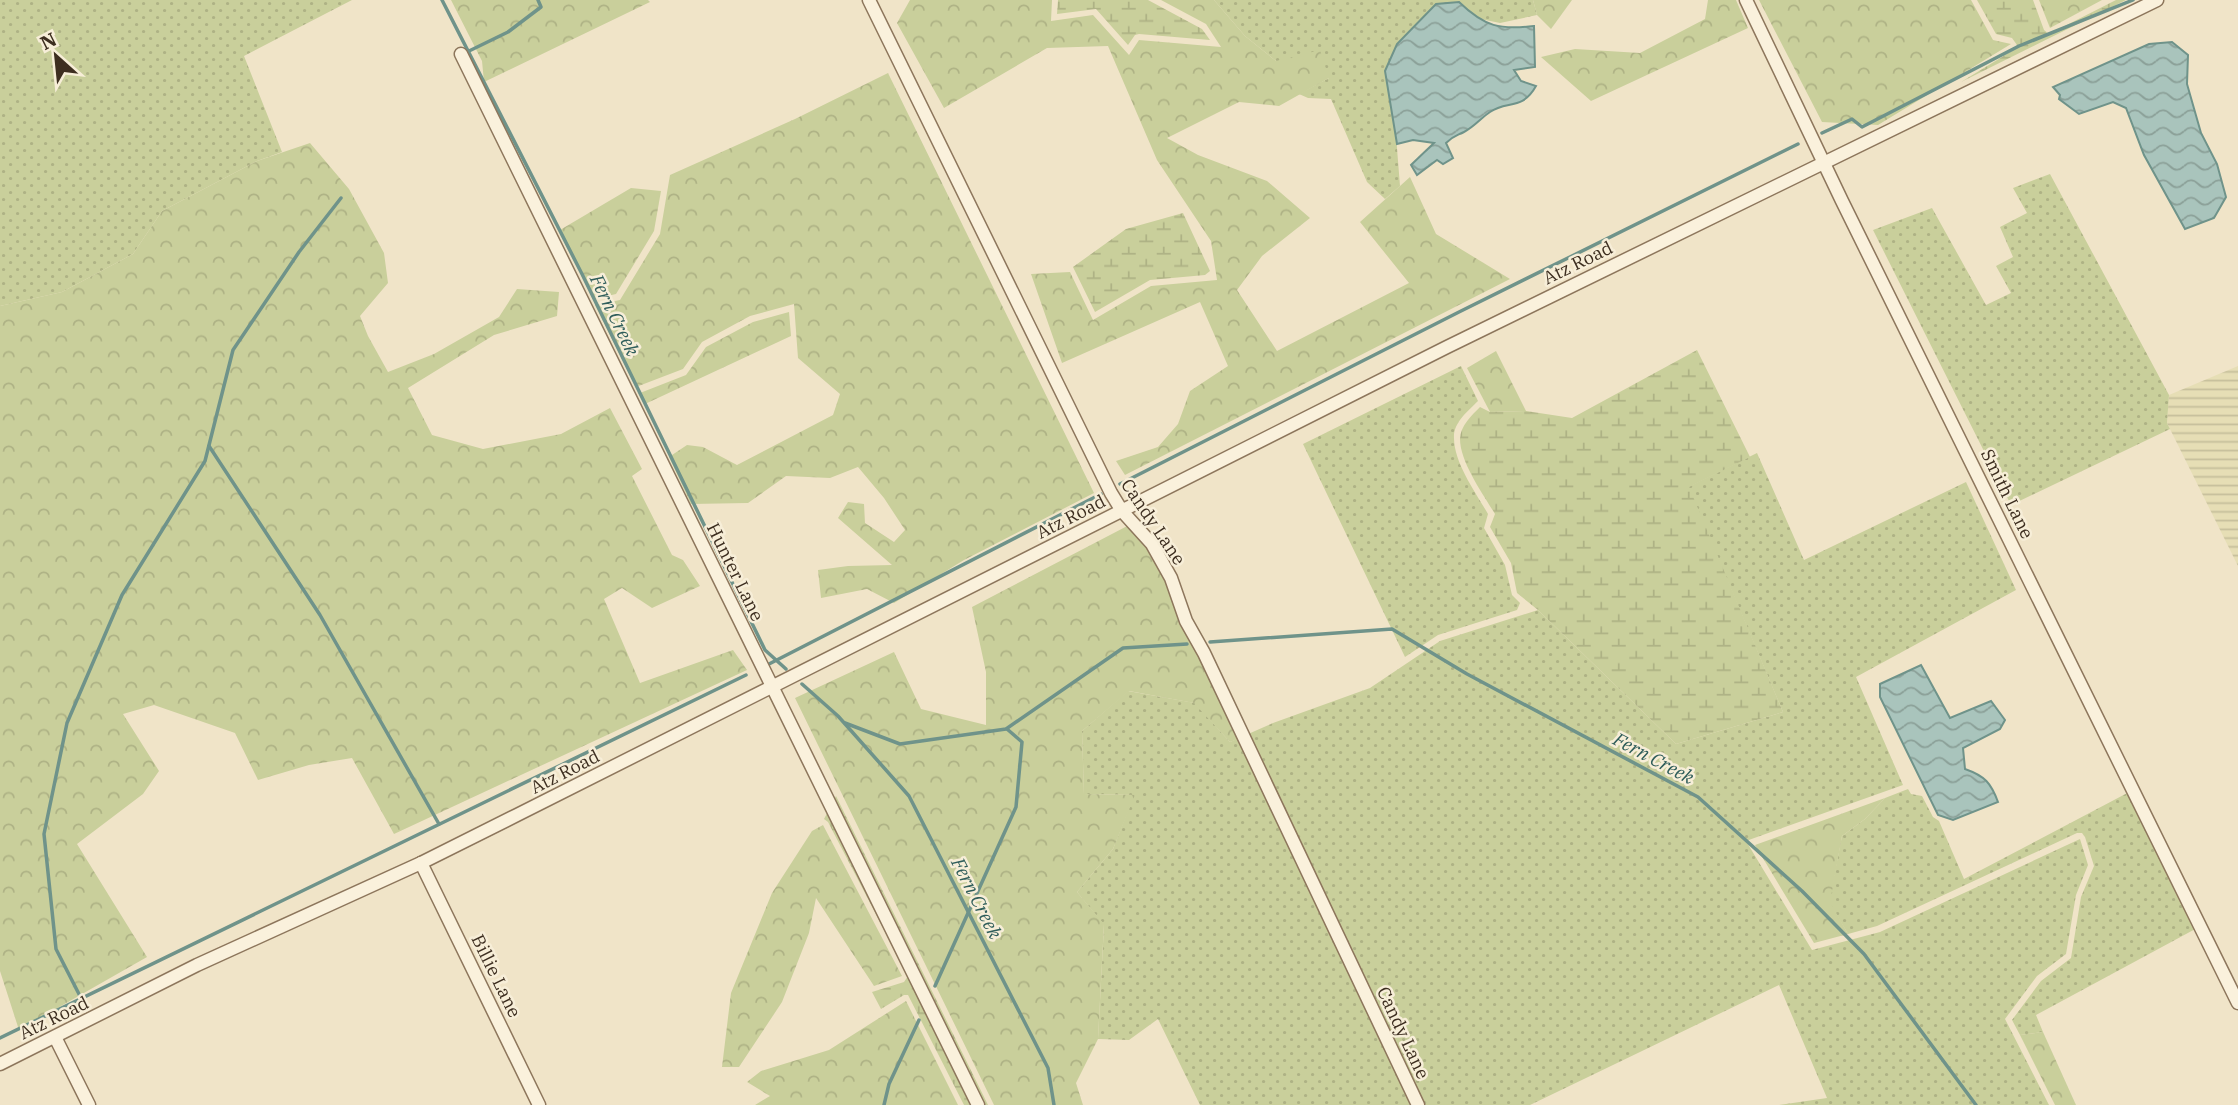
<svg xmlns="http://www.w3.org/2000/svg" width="2238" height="1105" font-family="'IBM Plex Serif',serif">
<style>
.farmland{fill:url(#farmland-rules)}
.grass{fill:url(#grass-dots)}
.forest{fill:url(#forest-crowns)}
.wetland{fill:url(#wetland-marsh)}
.water{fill:url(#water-waves);stroke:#6f938a;stroke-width:2}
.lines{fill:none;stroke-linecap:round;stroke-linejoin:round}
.stream{stroke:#6f938a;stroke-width:3.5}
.minor-casing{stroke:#8d765c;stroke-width:15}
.minor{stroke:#faf1dc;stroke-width:12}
.labels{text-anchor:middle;stroke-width:5;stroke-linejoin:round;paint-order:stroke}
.street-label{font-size:18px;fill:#3d2e20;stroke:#f7eed8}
.water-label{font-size:19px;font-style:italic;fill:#2f5d5a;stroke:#f7eed8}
</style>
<defs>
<pattern id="farmland-rules" width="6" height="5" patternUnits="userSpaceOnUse" patternTransform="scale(1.75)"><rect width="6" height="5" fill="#e6deb5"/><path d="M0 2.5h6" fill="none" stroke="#c6bf9b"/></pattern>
<pattern id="grass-dots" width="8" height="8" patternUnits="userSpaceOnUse" patternTransform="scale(1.75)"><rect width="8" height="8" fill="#c9cf9b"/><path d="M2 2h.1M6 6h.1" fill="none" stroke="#aeb285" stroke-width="1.8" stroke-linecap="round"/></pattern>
<pattern id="forest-crowns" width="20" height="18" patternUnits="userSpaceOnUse" patternTransform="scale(1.75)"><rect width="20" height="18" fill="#c9cf9b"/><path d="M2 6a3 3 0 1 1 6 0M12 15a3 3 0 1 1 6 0" fill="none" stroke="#aeb285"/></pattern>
<pattern id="wetland-marsh" width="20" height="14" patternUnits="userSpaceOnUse" patternTransform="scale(1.75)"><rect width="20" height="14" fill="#c9cf9b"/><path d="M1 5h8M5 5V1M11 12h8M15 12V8" fill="none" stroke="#aeb285"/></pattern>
<pattern id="water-waves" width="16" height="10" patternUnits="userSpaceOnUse" patternTransform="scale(1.75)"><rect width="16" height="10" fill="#a9c4bc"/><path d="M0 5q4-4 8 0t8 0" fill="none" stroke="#8ba098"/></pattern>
</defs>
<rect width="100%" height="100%" fill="#f0e4c8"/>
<path class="farmland" d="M 2238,366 L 2238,566 L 2167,423 L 2169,395 Z"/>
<g class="grass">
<path d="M 0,0 L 352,0 L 244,56 L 282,152 L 257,161 L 162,211 L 133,254 L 62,292 L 0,306 Z"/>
<path d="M 1214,0 L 1533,0 L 1537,15 L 1500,23 L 1476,18 L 1459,2 L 1395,123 L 1400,186 L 1385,199 L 1367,182 L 1331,99 L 1308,98 L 1299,94 L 1329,78 L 1276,61 L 1245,36 Z"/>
<path d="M 2050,174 L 2169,395 L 2167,423 L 2170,429 L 2011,505 L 1873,230 L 1932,208 L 1986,305 L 2011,293 L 1996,266 L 2013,257 L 2000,227 L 2027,213 L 2013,188 Z"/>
<path d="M 1461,366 L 1478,401 C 1468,411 1453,423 1454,438 C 1454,463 1476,493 1488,514 L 1484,528 L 1505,565 L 1512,595 L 1520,603 L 1517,610 L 1438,635 L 1405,657 L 1303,444 Z"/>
<path d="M 1757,453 L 1804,560 L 1966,482 L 2016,590 L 1856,677 L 1903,785 L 1746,841 L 1812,950 L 1880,932 L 2080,839 L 2088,865 L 2076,895 L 2066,954 L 2037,976 L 2005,1019 L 2049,1105 L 1779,1105 L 1827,1098 L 1779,985 L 1530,1105 L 1200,1105 L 1158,1019 L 1129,1040 L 1098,1039 L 1104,925 L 1077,892 L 1113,849 L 1134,795 L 1084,794 L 1082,731 L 1128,691 L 1195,703 L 1230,742 L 1273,723 L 1370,688 L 1440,641 L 1538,610 L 1676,744 L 1783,712 L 1688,487 Z"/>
<path d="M 1908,789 L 1911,794 L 1922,796 L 1933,817 L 1939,821 L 1964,879 L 2133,790 L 2199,927 L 2036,1015 L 2043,1032 L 2020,1035 L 2012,1020 L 2041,981 L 2071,958 L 2081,897 L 2094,866 L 2085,837 L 2082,833 L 2077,833 L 1877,926 L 1848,934 L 1829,902 L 1842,836 L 1865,819 L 1885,798 Z"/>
</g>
<g class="forest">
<path d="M 451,0 L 648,0 L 650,2 L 484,82 L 482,61 Z"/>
<path d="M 910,0 L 1052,0 L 1051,21 L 1093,15 L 1129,55 L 1139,40 L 1221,47 L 1206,24 L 1161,0 L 1214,0 L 1245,36 L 1276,61 L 1320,50 L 1329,78 L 1279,106 L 1239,102 L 1167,138 L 1198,155 L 1267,181 L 1310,218 L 1262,256 L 1237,290 L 1277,351 L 1409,283 L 1360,222 L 1410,177 L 1436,234 L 1510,279 L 1125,475 L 1116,461 L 1158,447 L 1178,424 L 1190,391 L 1228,366 L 1200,302 L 1062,363 L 1031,274 L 1070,272 L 1093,320 L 1151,286 L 1217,280 L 1211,241 L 1157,160 L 1108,46 L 1047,48 L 944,108 L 897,23 Z"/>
<path d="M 1533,0 L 1572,0 L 1551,29 L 1537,15 Z"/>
<path d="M 1708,0 L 1736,0 L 1748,28 L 1591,101 L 1541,57 L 1575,49 L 1640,53 L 1705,19 Z"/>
<path d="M 1759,0 L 1971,0 L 1993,40 L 2011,44 L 1878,125 L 1822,122 Z"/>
<path d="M 2039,0 L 2102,0 L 2050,28 Z"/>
<path d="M 888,73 L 1094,493 L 964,560 L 894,603 L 867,589 L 821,598 L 818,570 L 848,566 L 892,565 L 838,518 L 848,502 L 864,504 L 865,523 L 894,542 L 905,530 L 884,498 L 858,467 L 830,478 L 786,476 L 748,503 L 691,504 L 669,457 L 687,445 L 703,447 L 737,465 L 833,415 L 840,394 L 798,358 L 794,304 L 750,316 L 702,342 L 683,369 L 636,387 L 595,305 L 620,300 L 660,234 L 670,175 L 795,119 Z"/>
<path d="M 310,143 L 349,189 L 384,253 L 388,283 L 360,316 L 368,336 L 388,372 L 434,354 L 499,317 L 517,289 L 559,292 L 557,316 L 494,335 L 408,388 L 432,435 L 483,449 L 561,434 L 610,408 L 642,469 L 632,476 L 672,555 L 683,560 L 700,586 L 652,608 L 622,588 L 604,599 L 640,683 L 733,650 L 747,670 L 394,834 L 352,758 L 309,765 L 258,780 L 235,733 L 154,705 L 123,714 L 159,771 L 143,794 L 77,844 L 147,957 L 19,1030 L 0,971 L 0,306 L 62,292 L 133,254 L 162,211 L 257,161 Z"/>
<path d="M 631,188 L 661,191 L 654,231 L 616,294 L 594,299 L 560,230 Z"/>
<path d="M 789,312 L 791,336 L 645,404 L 640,393 L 686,375 L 706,347 L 753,322 Z"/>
<path d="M 1496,351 L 1526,411 L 1490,412 L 1467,368 Z"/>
<path d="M 1133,523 L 1152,544 L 1243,737 L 1230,742 L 1194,703 L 1129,691 L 1082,731 L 1084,794 L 1135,795 L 1113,849 L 1077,892 L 1104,924 L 1098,1039 L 1076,1083 L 1083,1105 L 994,1105 L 795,698 L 894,652 L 921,709 L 986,725 L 986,672 L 972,607 Z"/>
<path d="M 1885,798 L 1865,819 L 1842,836 L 1830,902 L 1848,934 L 1814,943 L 1755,845 Z"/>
<path d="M 823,825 L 902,976 L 874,986 L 816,898 L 809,933 L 782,1002 L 739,1067 L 722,1067 L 731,993 L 772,893 L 812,831 Z"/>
<path d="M 906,1001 L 958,1105 L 755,1105 L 770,1096 L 747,1082 L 761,1071 L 829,1050 Z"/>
<path d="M 2043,1032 L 2076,1105 L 2055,1105 L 2020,1035 Z"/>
</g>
<g class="wetland">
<path d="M 1058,0 L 1148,0 L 1202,29 L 1210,40 L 1139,34 L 1135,35 L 1128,45 L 1096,9 L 1057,14 Z"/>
<path d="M 1977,0 L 2033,0 L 2044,30 L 2049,34 L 2116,0 L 2126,0 L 1961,82 L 2015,49 L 2017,45 L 2012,38 L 1996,34 Z"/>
<path d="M 1183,213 L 1210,271 L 1205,275 L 1150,280 L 1095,312 L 1073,267 L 1126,229 Z"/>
<path d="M 1697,350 L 1750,457 L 1689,487 L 1783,712 L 1676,744 L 1538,610 L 1517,593 L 1511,563 L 1490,527 L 1495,514 C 1483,494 1460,462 1460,439 C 1460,426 1472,415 1480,407 L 1490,412 L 1526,411 L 1572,418 Z"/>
<path d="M 836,796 L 988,1105 L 964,1105 L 908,995 L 904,995 L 881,1009 L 872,992 L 904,982 L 908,976 L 828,822 L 824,819 Z"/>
</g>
<g class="water">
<path d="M 1459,2 C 1485,27 1500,30 1534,26 L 1535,67 L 1514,70 L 1521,81 L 1536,86 C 1522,111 1507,100 1490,112 C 1481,118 1474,127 1464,132 C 1456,136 1453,136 1446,143 L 1453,158 L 1443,164 L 1437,160 L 1417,175 L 1411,165 L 1434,143 L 1413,140 L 1397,144 L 1385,71 L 1397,44 L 1436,4 Z"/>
<path d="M 2172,42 L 2188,55 L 2187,84 L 2201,133 L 2217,164 L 2226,197 L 2214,218 L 2185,229 L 2144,155 L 2126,108 L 2113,102 L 2079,114 L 2059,99 L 2060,95 L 2053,87 L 2149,44 Z"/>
<path d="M 1921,665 L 1950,718 L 1991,701 L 2005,720 L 2000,729 L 1963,748 L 1965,769 C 1985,776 1991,783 1998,802 L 1953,820 L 1938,815 L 1880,697 L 1880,684 Z"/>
</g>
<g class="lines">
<g class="stream">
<path d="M 442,0 L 582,274 L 765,650 L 786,669"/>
<path d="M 469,51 L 508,32 L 541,7 L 538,0"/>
<path d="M 1822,133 L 1852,119 L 1862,127 L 2019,46 L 2133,0"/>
<path d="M 209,446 L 320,615 L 439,824"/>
<path d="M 1120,484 L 1459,312 L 1798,144"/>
<path d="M 1210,642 L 1392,629 L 1467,674 L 1698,797 L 1802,891 L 1864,954 L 1976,1105"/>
<path d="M 769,664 L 1101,494"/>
<path d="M 802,684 L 838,716 L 909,796 L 1048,1068 L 1054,1105"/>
<path d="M 845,723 L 900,744 L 1006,729 L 1123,648 L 1187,644"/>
<path d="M 935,986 L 1016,807 L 1022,742 L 1007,729"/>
<path d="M 81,998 L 56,949 L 44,834 L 67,723 L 122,595 L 205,461 L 233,350 L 299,252 L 341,198"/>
<path d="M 0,1038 L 746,675"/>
<path d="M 884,1105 L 889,1084 L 919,1020"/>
</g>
<g class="minor-casing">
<g id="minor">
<path d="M 869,0 L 1111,493 L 1122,511 L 1152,544 L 1171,578 L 1186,621 L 1204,653 L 1418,1105"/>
<path d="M 1746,0 L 1842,201 L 2238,1003"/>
<path d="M 461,54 L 978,1105"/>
<path d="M 421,863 L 539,1105"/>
<path d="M 55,1037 L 89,1105"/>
<path d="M 0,1064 L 197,965 L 421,863 L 517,815 L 1447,347 L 2157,0"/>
</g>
</g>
<use href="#minor" class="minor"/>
</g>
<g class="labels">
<g class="street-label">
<text transform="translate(1578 263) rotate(-26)" y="6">Atz Road</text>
<text transform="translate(2007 494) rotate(64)" y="6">Smith Lane</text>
<text transform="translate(1071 517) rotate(-27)" y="6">Atz Road</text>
<text transform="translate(1153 522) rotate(56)" y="6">Candy Lane</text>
<text transform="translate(735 572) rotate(64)" y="6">Hunter Lane</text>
<text transform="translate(565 772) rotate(-27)" y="6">Atz Road</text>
<text transform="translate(496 976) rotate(64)" y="6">Billie Lane</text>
<text transform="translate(54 1018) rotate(-26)" y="6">Atz Road</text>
<text transform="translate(1403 1033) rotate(65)" y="6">Candy Lane</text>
</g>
<g class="water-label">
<text transform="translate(615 315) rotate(64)" y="7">Fern Creek</text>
<text transform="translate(1654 758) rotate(28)" y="7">Fern Creek</text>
<text transform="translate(977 898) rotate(63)" y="7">Fern Creek</text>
</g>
</g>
<g transform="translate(56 56) rotate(333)" stroke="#f7eed8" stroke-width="5" paint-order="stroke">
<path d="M0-5L12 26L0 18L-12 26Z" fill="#3d2e20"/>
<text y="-10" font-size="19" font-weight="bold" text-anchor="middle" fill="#3d2e20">N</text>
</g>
</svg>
